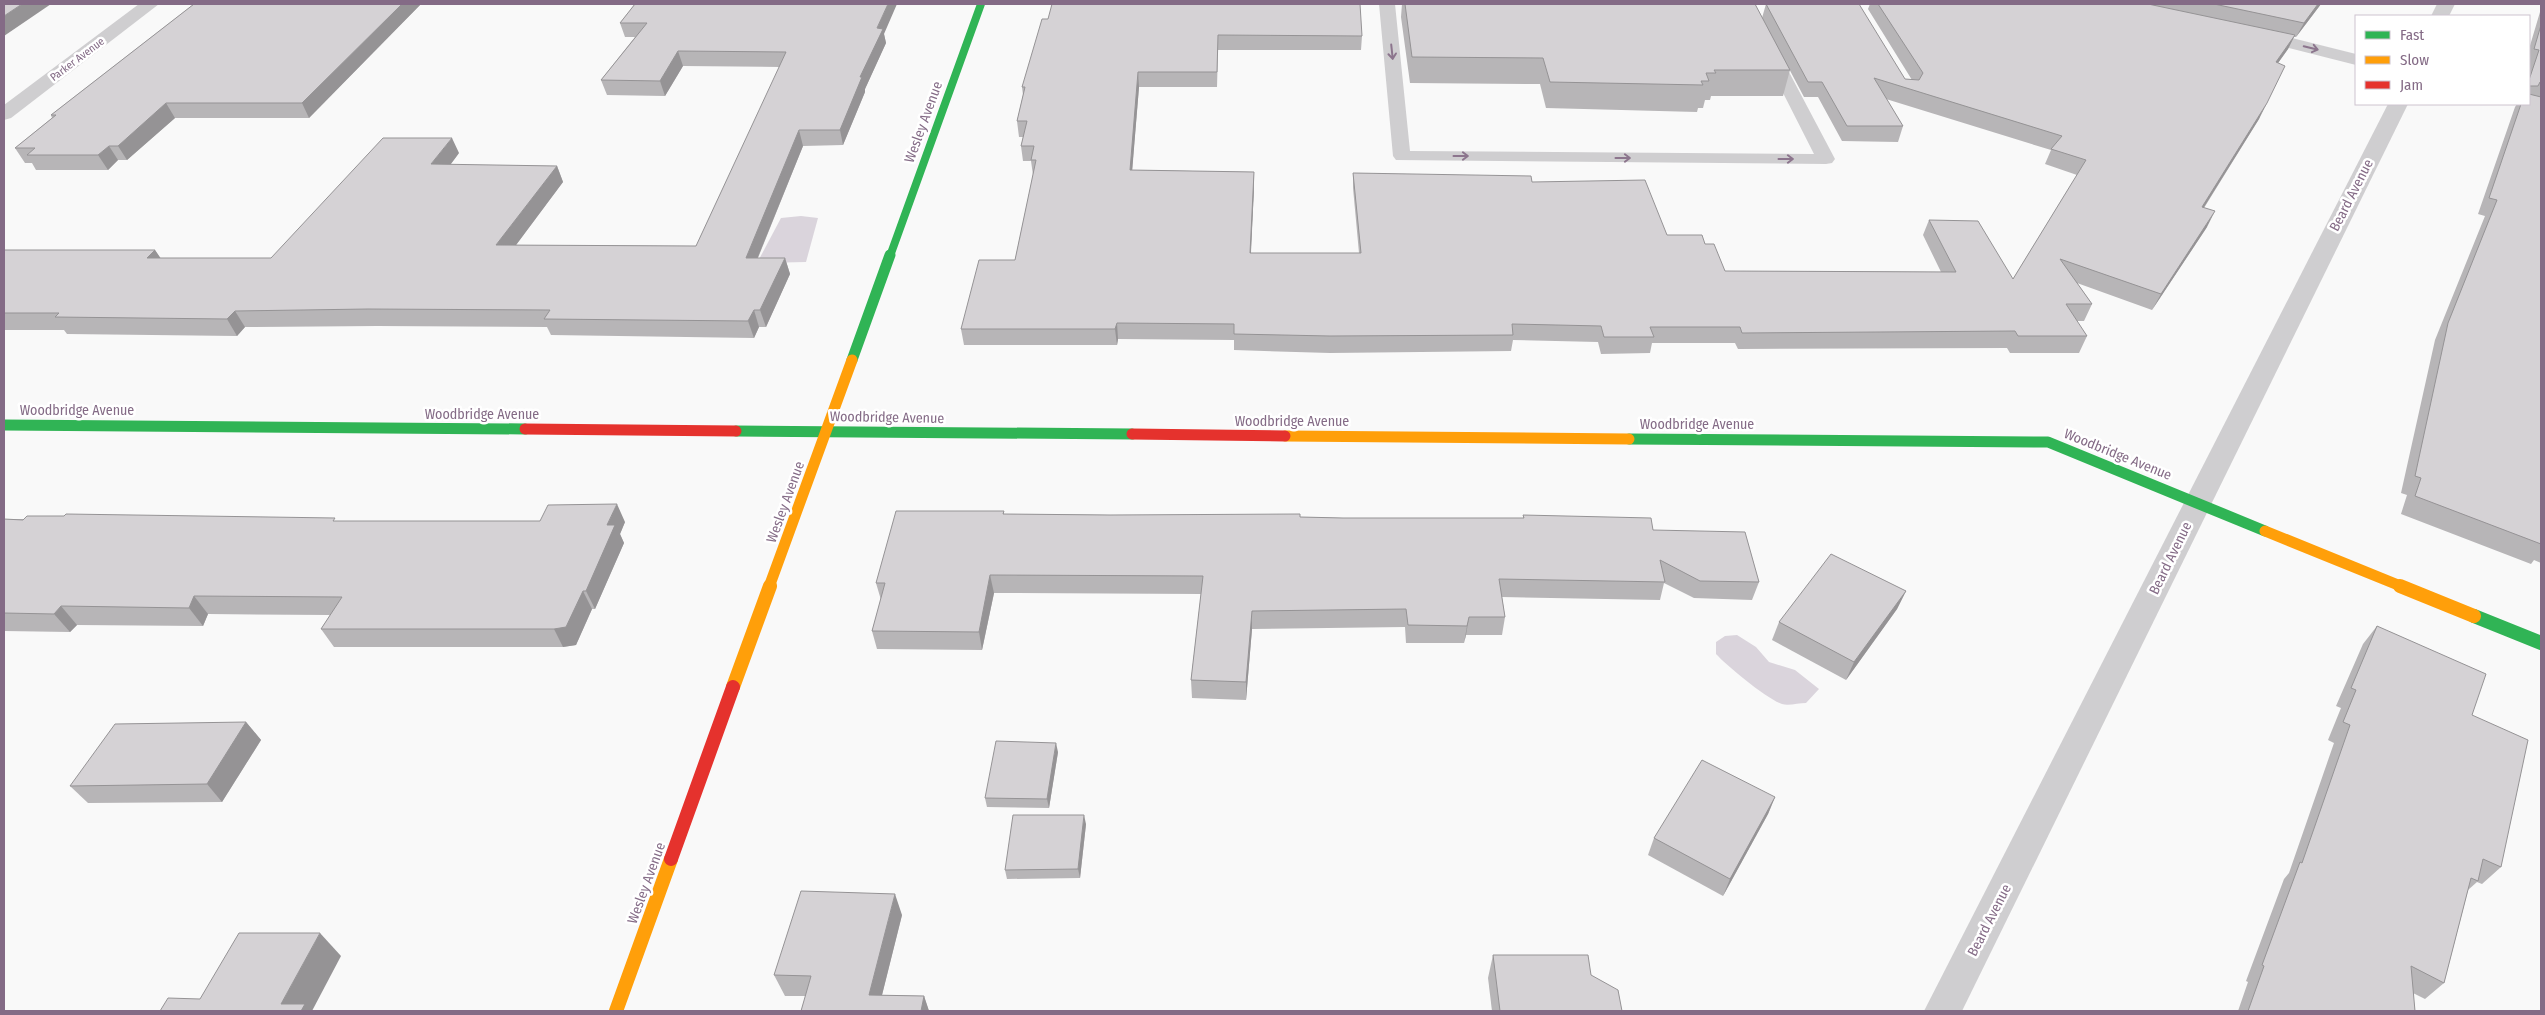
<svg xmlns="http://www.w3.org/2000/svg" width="2545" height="1015" font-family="'Fira Sans Condensed',sans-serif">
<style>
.water{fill:#dad4dc}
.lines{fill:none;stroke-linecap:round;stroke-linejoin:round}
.lane{fill:#cfced0;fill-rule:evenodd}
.street{fill:#cfced0;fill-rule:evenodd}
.fast-far2{stroke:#30b455;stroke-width:8}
.fast-far1{stroke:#30b455;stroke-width:11}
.fast{stroke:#30b455;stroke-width:14}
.slow-far1{stroke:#ff9f0a;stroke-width:11}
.slow{stroke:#ff9f0a;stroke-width:14}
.jam-far1{stroke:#e5322d;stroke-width:11}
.jam{stroke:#e5322d;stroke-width:14}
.wall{fill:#b7b5b7}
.shaded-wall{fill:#959395}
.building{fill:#d5d2d5;stroke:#959395}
.oneway{stroke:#8c758d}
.labels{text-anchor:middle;stroke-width:5;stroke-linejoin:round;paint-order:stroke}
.far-street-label{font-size:11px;fill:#846b86;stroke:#fff}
.street-label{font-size:14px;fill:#846b86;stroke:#fff}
</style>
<rect width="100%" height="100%" fill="#f9f9f9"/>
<g class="water">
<path d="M 801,216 L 818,218 L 806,262 L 757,263 L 781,218 Z"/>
<path d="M 1737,635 L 1756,647 L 1769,662 L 1795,670 L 1819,689 L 1806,703 C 1799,703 1788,706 1782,704 C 1767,699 1727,666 1716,654 L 1716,642 L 1725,636 Z"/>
</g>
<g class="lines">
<path class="lane" d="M 1379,4 L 1395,4 L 1410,151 L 1814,154 L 1738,4 L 1753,4 L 1835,159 L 1832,163 L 1826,164 L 1396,160 L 1393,156 Z"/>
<g class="street">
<path d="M 139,4 L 159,4 L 11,118 L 4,120 L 4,105 Z"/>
<path d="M 2437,4 L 2455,4 L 2449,16 L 2431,16 Z"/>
<path d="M 2256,29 L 2356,54 L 2356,65 L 2250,38 L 2247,34 L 2250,30 Z"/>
<path d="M 2388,104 L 2408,104 L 1962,1011 L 1924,1011 Z"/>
</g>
<path class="fast-far2" d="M 890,256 L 981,4"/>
<g class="fast-far1">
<path d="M 852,360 L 890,255"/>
<path d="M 4,425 L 525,429"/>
<path d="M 736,431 L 1132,434"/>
<path d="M 1629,439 L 2048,442 L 2265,531"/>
</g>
<path class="fast" d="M 2474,616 L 2541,643"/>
<g class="slow-far1">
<path d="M 1285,436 L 1629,439"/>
<path d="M 2265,531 L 2403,587"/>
<path d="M 769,587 L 852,360"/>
</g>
<g class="slow">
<path d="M 2400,586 L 2474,616"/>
<path d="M 733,687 L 770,586"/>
<path d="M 616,1011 L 671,859"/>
</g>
<g class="jam-far1">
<path d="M 525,429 L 736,431"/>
<path d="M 1132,434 L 1285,436"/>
</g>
<path class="jam" d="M 671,859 L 733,687"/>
</g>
<g class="wall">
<path d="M 194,4 L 421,4 L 309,118 L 175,118 L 127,160 L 118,160 L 108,170 L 36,170 L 32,163 L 25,163 L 15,148 L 52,118 L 51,115 Z"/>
<path d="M 635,4 L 884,34 L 886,43 L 865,89 L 865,92 L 843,145 L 803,146 L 758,258 L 785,258 L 790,274 L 766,327 L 759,327 L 754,338 L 551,335 L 547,327 L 377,326 L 245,327 L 237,336 L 67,334 L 64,330 L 4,330 L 4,250 L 155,250 L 160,258 L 271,258 L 459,153 L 450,165 L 557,166 L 563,182 L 516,245 L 696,246 L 780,67 L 683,66 L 665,96 L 607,95 L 601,80 L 635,37 L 625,37 L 620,23 Z"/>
<path d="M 1402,4 L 1755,4 L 1790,70 L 1783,96 L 1711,96 L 1710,100 L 1705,100 L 1703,108 L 1698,108 L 1697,112 L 1546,108 L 1540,84 L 1410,83 L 1401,17 Z"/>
<path d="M 1766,4 L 1905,79 L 1912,80 L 1868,9 L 1870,4 L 2321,4 L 2296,37 L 2294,37 L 2288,49 L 2278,63 L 2259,119 L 2204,208 L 2207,227 L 2152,310 L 2077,283 L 2092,304 L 2084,321 L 2076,321 L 2087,336 L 2079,353 L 2010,353 L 2007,348 L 1738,349 L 1735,343 L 1652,343 L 1650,353 L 1601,354 L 1598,342 L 1513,340 L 1511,351 L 1330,353 L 1234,350 L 1234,340 L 1118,339 L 1117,345 L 964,345 L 961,329 L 1015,260 L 1033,175 L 1031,161 L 1023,161 L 1021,146 L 1023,137 L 1019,137 L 1017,121 L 1023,95 L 1022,87 L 1048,19 L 1362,36 L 1361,50 L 1218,50 L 1217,87 L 1139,87 L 1132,170 L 1254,172 L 1254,188 L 1251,253 L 1359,253 L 1353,188 L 1353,173 L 1532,182 L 1667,235 L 1705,244 L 1725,271 L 1941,272 L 1923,235 L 1929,220 L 2013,279 L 2077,175 L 2045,164 L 2051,150 L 1886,99 L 1903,126 L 1898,142 L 1842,141 L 1818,97 L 1804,97 L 1762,18 Z"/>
<path d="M 2541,10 L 2541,563 L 2534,560 L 2531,564 L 2401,514 L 2407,495 L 2401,493 L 2435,340 L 2485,216 L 2478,214 L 2515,107 L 2517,104 L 2529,104 L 2529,49 L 2540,12 Z"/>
<path d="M 1004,511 L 1004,514 L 1110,515 L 1300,517 L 1343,518 L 1523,518 L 1523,515 L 1653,530 L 1759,582 L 1752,600 L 1694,598 L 1664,583 L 1660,600 L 1502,597 L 1505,617 L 1502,635 L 1466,635 L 1464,643 L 1406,643 L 1405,627 L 1252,629 L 1246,700 L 1192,698 L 1191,680 L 1201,594 L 994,593 L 982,650 L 877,649 L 872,631 L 881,600 L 876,583 Z"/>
<path d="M 4,519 L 337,521 L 625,522 L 620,534 L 624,543 L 595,609 L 592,609 L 576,645 L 563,647 L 334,647 L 321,629 L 330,615 L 208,614 L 203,626 L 77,625 L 70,632 L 4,631 Z"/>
<path d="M 1906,591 L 1897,609 L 1846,680 L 1772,640 L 1779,622 Z"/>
<path d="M 2377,626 L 2472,715 L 2501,867 L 2482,884 L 2477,882 L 2468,890 L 2444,983 L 2425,999 L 2413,993 L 2415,1011 L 2238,1011 L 2248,982 L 2246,981 L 2284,879 L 2289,873 L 2334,743 L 2328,740 L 2341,708 L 2336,706 L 2363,644 Z"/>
<path d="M 246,722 L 261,740 L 222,802 L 88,803 L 70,786 Z"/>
<path d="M 1058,752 L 1049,808 L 987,807 L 985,798 Z"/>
<path d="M 1775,797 L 1768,814 L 1723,896 L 1648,855 L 1654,838 Z"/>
<path d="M 1086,824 L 1080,878 L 1007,879 L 1005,870 Z"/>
<path d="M 902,915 L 882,995 L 924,996 L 929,1011 L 801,1011 L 806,996 L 785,996 L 774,975 Z"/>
<path d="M 1493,955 L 1591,975 L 1622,1011 L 1492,1011 L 1488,978 Z"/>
</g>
<g class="shaded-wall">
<path d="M 22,4 L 51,4 L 4,36 L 4,16 Z"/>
<path d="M 402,4 L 421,4 L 309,118 L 302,103 Z"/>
<path d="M 888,4 L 897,4 L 884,34 L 886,43 L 865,89 L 865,92 L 843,145 L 840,130 L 860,77 L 877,28 Z"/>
<path d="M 2318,4 L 2321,4 L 2296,37 L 2304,23 Z"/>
<path d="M 2295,35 L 2288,49 L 2268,77 L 2276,62 Z"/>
<path d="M 678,51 L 683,66 L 665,96 L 660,81 Z"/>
<path d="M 1138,72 L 1139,87 L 1131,185 L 1130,170 Z"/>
<path d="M 166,103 L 175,118 L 127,160 L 118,146 Z"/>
<path d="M 2267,103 L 2259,119 L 2194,223 L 2202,207 Z"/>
<path d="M 799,130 L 803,146 L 751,274 L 746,258 Z"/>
<path d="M 452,138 L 459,153 L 439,180 L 431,164 Z"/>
<path d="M 109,146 L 118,160 L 108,170 L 98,155 Z"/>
<path d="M 557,166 L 563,182 L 504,261 L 496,245 Z"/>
<path d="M 1254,172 L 1254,188 L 1250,269 L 1250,253 Z"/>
<path d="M 2215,211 L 2207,227 L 2152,310 L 2161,294 Z"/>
<path d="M 155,250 L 166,266 L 147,258 Z"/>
<path d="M 785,258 L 790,274 L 766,327 L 760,310 Z"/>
<path d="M 754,310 L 759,327 L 754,338 L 748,321 Z"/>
<path d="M 235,311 L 245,327 L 237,336 L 227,319 Z"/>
<path d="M 1117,323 L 1118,339 L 1117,345 L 1115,329 Z"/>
<path d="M 617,504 L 625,522 L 620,534 L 624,543 L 595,609 L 586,591 L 607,525 Z"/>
<path d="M 990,575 L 994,593 L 982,650 L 979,632 Z"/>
<path d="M 583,591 L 592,609 L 576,645 L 563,647 L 554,629 Z"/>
<path d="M 1906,591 L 1897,609 L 1846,680 L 1854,662 Z"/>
<path d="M 194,596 L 208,614 L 203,626 L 189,608 Z"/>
<path d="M 61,606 L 77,625 L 70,632 L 54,614 Z"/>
<path d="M 1252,611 L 1252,629 L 1246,700 L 1246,682 Z"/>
<path d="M 1469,617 L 1466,635 L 1464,643 L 1467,626 Z"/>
<path d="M 246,722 L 261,740 L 222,802 L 207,784 Z"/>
<path d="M 1056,743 L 1058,752 L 1049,808 L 1047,799 Z"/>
<path d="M 1775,797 L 1768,814 L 1723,896 L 1730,879 Z"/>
<path d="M 1084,815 L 1086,824 L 1080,878 L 1078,869 Z"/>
<path d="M 895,894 L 902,915 L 878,1011 L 869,995 Z"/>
<path d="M 320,933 L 341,956 L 312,1011 L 289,1011 L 281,1004 Z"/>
<path d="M 924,996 L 929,1011 L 921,1011 Z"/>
</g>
<g class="building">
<path d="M 4,4 L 22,4 L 4,16 Z"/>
<path d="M 194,4 L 402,4 L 302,103 L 166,103 L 118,146 L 109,146 L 98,155 L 27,155 L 35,148 L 15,148 L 56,115 L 51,115 Z"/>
<path d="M 635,4 L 888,4 L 877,28 L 883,29 L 860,77 L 862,77 L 840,130 L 799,130 L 746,258 L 785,258 L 760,310 L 754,310 L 748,321 L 544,319 L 550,310 L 368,309 L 235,311 L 227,319 L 55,317 L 59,313 L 4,313 L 4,250 L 155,250 L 147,258 L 271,258 L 383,138 L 452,138 L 431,164 L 557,166 L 496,245 L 696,246 L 786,52 L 678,51 L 660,81 L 601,80 L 647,23 L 620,23 Z"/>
<path d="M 1052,4 L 1360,4 L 1362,36 L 1218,35 L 1217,72 L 1138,72 L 1130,170 L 1254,172 L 1250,253 L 1361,253 L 1353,173 L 1531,176 L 1532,182 L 1645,180 L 1667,235 L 1702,235 L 1705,244 L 1714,244 L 1725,271 L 1956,272 L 1929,220 L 1978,221 L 2013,279 L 2086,160 L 2051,149 L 2062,136 L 1874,78 L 1903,126 L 1847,126 L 1822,82 L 1808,82 L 1766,4 L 1859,4 L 1905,79 L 1919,80 L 1923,73 L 1878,4 L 2148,4 L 2295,35 L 2276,62 L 2285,66 L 2267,103 L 2202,207 L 2215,211 L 2161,294 L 2060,259 L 2092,304 L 2066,304 L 2087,336 L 2018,336 L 2015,331 L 1742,333 L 1740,327 L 1650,327 L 1654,337 L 1604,337 L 1601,326 L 1512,324 L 1513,335 L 1330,336 L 1234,334 L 1234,324 L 1117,323 L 1115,329 L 961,329 L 979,260 L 1015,260 L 1036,160 L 1031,160 L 1034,146 L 1021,146 L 1027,121 L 1017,121 L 1025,87 L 1022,87 L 1042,19 L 1048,19 Z"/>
<path d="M 1405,4 L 1755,4 L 1790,70 L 1714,70 L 1716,73 L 1706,73 L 1709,81 L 1701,81 L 1703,85 L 1550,82 L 1543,58 L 1412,57 Z"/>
<path d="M 2214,4 L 2318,4 L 2304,23 Z"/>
<path d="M 2541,25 L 2541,82 L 2540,82 L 2538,86 L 2529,86 L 2529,80 L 2539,50 L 2534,49 Z"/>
<path d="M 2529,94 L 2541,97 L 2541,544 L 2415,496 L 2421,478 L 2415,476 L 2448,323 L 2497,200 L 2489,198 L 2521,104 L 2529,104 Z"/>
<path d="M 617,504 L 607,525 L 615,525 L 586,591 L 583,591 L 566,627 L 554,629 L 321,629 L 342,597 L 194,596 L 189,608 L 61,606 L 54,614 L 4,613 L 4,519 L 23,520 L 27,516 L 64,516 L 66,514 L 335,518 L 333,521 L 540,521 L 548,505 Z"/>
<path d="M 896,511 L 1004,511 L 1003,514 L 1110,515 L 1300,514 L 1300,517 L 1343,518 L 1524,518 L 1523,515 L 1651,518 L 1653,530 L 1745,532 L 1759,582 L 1700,581 L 1660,560 L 1665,582 L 1499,579 L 1505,617 L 1469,617 L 1467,626 L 1408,625 L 1406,609 L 1252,611 L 1246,682 L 1191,680 L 1203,576 L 990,575 L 979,632 L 872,631 L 885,583 L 876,583 Z"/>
<path d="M 1831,554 L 1906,591 L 1854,662 L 1779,622 Z"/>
<path d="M 2377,626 L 2486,674 L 2472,715 L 2528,740 L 2501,867 L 2483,859 L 2478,881 L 2471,878 L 2444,983 L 2411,966 L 2415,1011 L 2248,1011 L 2264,966 L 2262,965 L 2300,862 L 2302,863 L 2350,725 L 2343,722 L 2356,690 L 2351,688 Z"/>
<path d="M 246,722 L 207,784 L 70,786 L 115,724 Z"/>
<path d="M 996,741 L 1056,743 L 1047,799 L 985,798 Z"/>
<path d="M 1702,760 L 1775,797 L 1730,879 L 1654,838 Z"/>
<path d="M 1013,815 L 1084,815 L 1078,869 L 1005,870 Z"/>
<path d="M 801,891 L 895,894 L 869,995 L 924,996 L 921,1011 L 801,1011 L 811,976 L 774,975 Z"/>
<path d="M 239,933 L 320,933 L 281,1004 L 305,1004 L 301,1011 L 160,1011 L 168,998 L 200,999 Z"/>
<path d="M 1493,955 L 1588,955 L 1591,975 L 1618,990 L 1622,1011 L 1500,1011 Z"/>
</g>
<defs><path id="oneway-shaft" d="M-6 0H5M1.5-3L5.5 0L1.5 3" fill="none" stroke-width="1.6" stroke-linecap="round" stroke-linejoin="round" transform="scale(1.25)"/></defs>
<g class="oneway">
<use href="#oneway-shaft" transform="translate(2311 48) rotate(14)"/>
<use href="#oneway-shaft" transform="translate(1392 52) rotate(84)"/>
<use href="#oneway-shaft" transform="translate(1461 156)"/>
<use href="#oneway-shaft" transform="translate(1623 158)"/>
<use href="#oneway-shaft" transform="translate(1786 159)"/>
</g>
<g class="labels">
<g class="far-street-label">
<text transform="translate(77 59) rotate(-37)" y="4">Parker Avenue</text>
</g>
<g class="street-label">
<text transform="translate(923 122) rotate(-70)" y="5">Wesley Avenue</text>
<text transform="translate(2351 195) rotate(-63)" y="5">Beard Avenue</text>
<text x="77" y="415">Woodbridge Avenue</text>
<text x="482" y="419">Woodbridge Avenue</text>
<text transform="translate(887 417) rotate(1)" y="5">Woodbridge Avenue</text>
<text x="1292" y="426">Woodbridge Avenue</text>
<text x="1697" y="429">Woodbridge Avenue</text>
<text transform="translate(2118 454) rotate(22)" y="5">Woodbridge Avenue</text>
<text transform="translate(785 502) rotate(-70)" y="5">Wesley Avenue</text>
<text transform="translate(2170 558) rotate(-64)" y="5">Beard Avenue</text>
<text transform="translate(646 883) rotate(-70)" y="5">Wesley Avenue</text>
<text transform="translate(1989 920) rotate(-63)" y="5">Beard Avenue</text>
</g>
</g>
<rect width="2545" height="1015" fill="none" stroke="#846b86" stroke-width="10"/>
<rect x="2355" y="15" width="175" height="90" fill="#ffffff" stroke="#cec4cf"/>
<rect x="2365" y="31" width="25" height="8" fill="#30b455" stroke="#cec4cf"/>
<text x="2400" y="40" font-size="15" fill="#846b86">Fast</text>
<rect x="2365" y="56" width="25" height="8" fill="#ff9f0a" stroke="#cec4cf"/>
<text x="2400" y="65" font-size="15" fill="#846b86">Slow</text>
<rect x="2365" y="81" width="25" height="8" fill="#e5322d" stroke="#cec4cf"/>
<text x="2400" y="90" font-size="15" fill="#846b86">Jam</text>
</svg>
